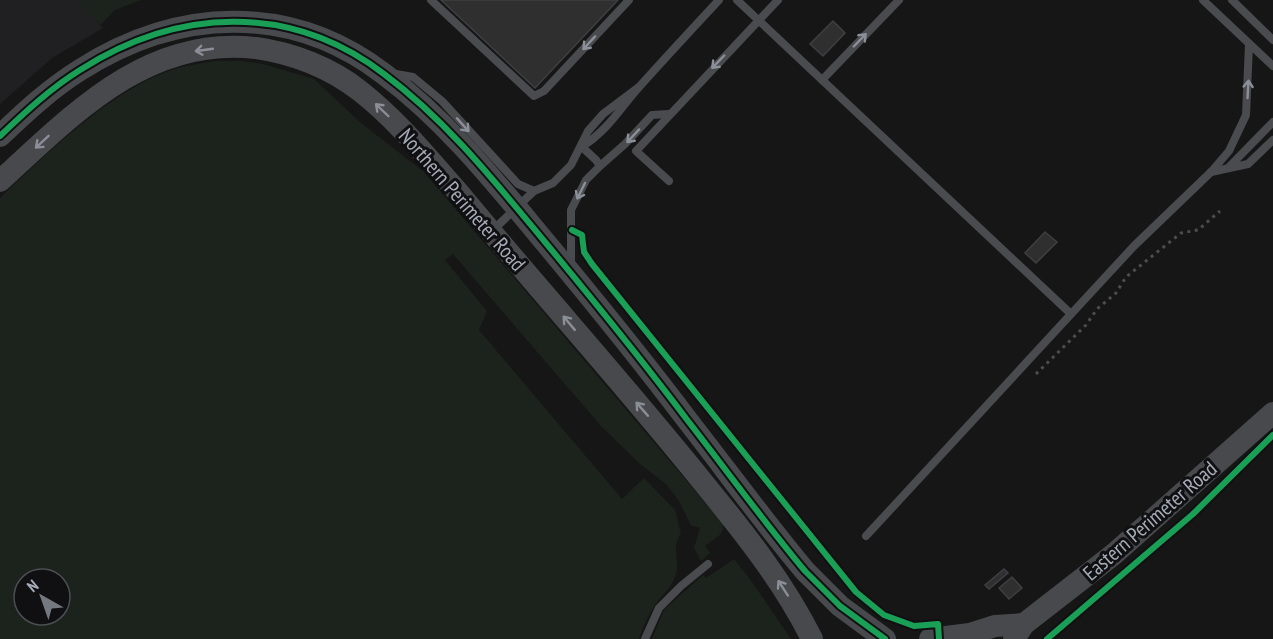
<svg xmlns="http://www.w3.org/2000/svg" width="1273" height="639" font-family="'PT Sans Narrow',sans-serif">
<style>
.built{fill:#202022}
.green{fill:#1c231c;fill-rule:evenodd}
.building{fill:#2f2f30;stroke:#3e3f42;stroke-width:1.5}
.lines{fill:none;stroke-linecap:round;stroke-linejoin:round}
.path{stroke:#4c4d51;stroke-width:3;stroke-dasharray:3 4.5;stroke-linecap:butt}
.lane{stroke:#4a4b4f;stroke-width:8}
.secondary{stroke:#48494d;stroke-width:22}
.cycleway-casing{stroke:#101012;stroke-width:10}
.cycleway{stroke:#1a9f57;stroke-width:6}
.oneway{stroke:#8a8f98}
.oneway2{stroke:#8a8e97}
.labels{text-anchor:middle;stroke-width:6;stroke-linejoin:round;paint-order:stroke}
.street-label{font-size:21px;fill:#a6acb7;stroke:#101012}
</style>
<rect width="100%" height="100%" fill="#161616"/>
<path class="built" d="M 0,0 L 75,0 L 103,28 L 52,58 L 0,104 Z"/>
<g class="green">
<path d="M 75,0 L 141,0 L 115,10 L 100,25 Z"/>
<path d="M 217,61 L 241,61 L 263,64 L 314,79 L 361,123 L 424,172 L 724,525 L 721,534 L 705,546 L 710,553 L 701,561 L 694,548 L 700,528 L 691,525 L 679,501 L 667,485 L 640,464 L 601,426 L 453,254 L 445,260 L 487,311 L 479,330 L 622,499 L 644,478 L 675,510 L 681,534 C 671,545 680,561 676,574 C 672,586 666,591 658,601 C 649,613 644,625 639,639 L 0,639 L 0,198 C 44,156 114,88 172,70 C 186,65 202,63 217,61 ZM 24,579 L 60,579 L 60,615 L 24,615 Z"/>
<path d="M 734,559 L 752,582 L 791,639 L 652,639 L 664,610 L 703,575 L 706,578 Z"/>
</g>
<g class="building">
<path d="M 441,0 L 618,0 L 535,88 Z"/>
<path d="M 833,21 L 845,33 L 823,56 L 810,44 Z"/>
<path d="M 1045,232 L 1057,242 L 1036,263 L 1025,253 Z"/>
<path d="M 1004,569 L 1008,573 L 989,589 L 985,585 Z"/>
<path d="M 1012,577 L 1022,588 L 1009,599 L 999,588 Z"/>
</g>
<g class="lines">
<path class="path" d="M 1036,374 L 1086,325 L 1097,309 L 1116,293 L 1126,277 L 1181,233 L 1198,230 L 1220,211"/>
<g class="lane">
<path d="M 431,0 L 534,96 L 544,91 L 629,0"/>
<path d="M 737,0 L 1071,314"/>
<path d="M 1203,0 L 1273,66"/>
<path d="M 1232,0 L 1273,40"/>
<path d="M 396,74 L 413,77 L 442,101 L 518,184 L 534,191"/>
<path d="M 822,80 L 899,0"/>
<path d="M 583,146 C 609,129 620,108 640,86 C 666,57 692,29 719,0"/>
<path d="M 600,166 L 625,144 L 652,115 L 669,114"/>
<path d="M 1228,168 L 1273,122"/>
<path d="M 1211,172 L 1248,164 L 1273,140"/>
<path d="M 669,181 L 636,151 L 778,0"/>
<path d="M 492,231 L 534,191 L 553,183 L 571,165 L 588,131 L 603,114 L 639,87"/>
<path d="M 571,263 L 571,210 L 586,180 L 600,166 L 596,160 L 582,147"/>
<path d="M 866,536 L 1134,246 L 1211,172 L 1229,151 L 1246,115 L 1249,44"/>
<path d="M 645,639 L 659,608 L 681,586 L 708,564"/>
</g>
<g class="secondary">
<path d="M 0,136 C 25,112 51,88 80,70 C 177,8 290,2 384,74 C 447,121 495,182 545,242 C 594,301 642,360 688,421 C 727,471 764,522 805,571 L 840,606 L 885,639"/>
<path d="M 0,181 C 73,114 148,35 256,48 C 293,53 331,68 360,91 C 397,120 427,157 458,192 C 487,227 516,261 546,296 C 600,359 654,421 706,486 C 746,535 784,583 812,639"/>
<path d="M 930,639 L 970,634 L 995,626 L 1024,624"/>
<path d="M 1014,639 L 1024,624 L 1114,554 L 1273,413"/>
</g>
<g class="cycleway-casing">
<g id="cycleway">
<path d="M 0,136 C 25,112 51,88 80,70 C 177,8 290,2 384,74 C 447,121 495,182 545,242 C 594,301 642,360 688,421 C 727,471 764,522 805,571 L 840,606 L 885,639"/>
<path d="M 572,230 L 582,235 L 584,252 L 592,264 L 856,592 L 884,615 L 914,626 L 938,624 L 939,639"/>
<path d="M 1047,639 L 1193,514 L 1273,435"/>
</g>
</g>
<use href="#cycleway" class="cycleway"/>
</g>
<defs><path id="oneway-shaft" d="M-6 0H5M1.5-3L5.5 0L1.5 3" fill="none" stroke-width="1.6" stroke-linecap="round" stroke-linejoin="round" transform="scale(1.5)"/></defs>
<g class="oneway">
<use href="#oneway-shaft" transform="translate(860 40) rotate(-46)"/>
<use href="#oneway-shaft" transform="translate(589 43) rotate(133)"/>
<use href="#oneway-shaft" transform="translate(718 62) rotate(134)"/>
<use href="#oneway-shaft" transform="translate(1248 89) rotate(-87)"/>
<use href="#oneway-shaft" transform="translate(463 125) rotate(48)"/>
<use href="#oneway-shaft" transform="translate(633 136) rotate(133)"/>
<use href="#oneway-shaft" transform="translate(581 191) rotate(116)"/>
</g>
<g class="oneway2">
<use href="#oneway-shaft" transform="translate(204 50) rotate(172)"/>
<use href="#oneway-shaft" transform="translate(382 110) rotate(-136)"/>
<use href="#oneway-shaft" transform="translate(42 142) rotate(137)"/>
<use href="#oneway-shaft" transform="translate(569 323) rotate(-130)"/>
<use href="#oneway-shaft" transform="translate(642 409) rotate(-131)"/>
<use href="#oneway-shaft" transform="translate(783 588) rotate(-123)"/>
</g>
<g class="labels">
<g class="street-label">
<text transform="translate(462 200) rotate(49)" y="7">Northern Perimeter Road</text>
<text transform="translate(1150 521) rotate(-41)" y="7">Eastern Perimeter Road</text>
</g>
</g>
<g transform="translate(42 597) rotate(320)"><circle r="28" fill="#101012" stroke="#4c4e54" stroke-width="1.5"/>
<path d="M0-4.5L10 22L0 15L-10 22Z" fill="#74787f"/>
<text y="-9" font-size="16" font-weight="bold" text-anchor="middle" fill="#a6acb7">N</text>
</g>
</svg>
